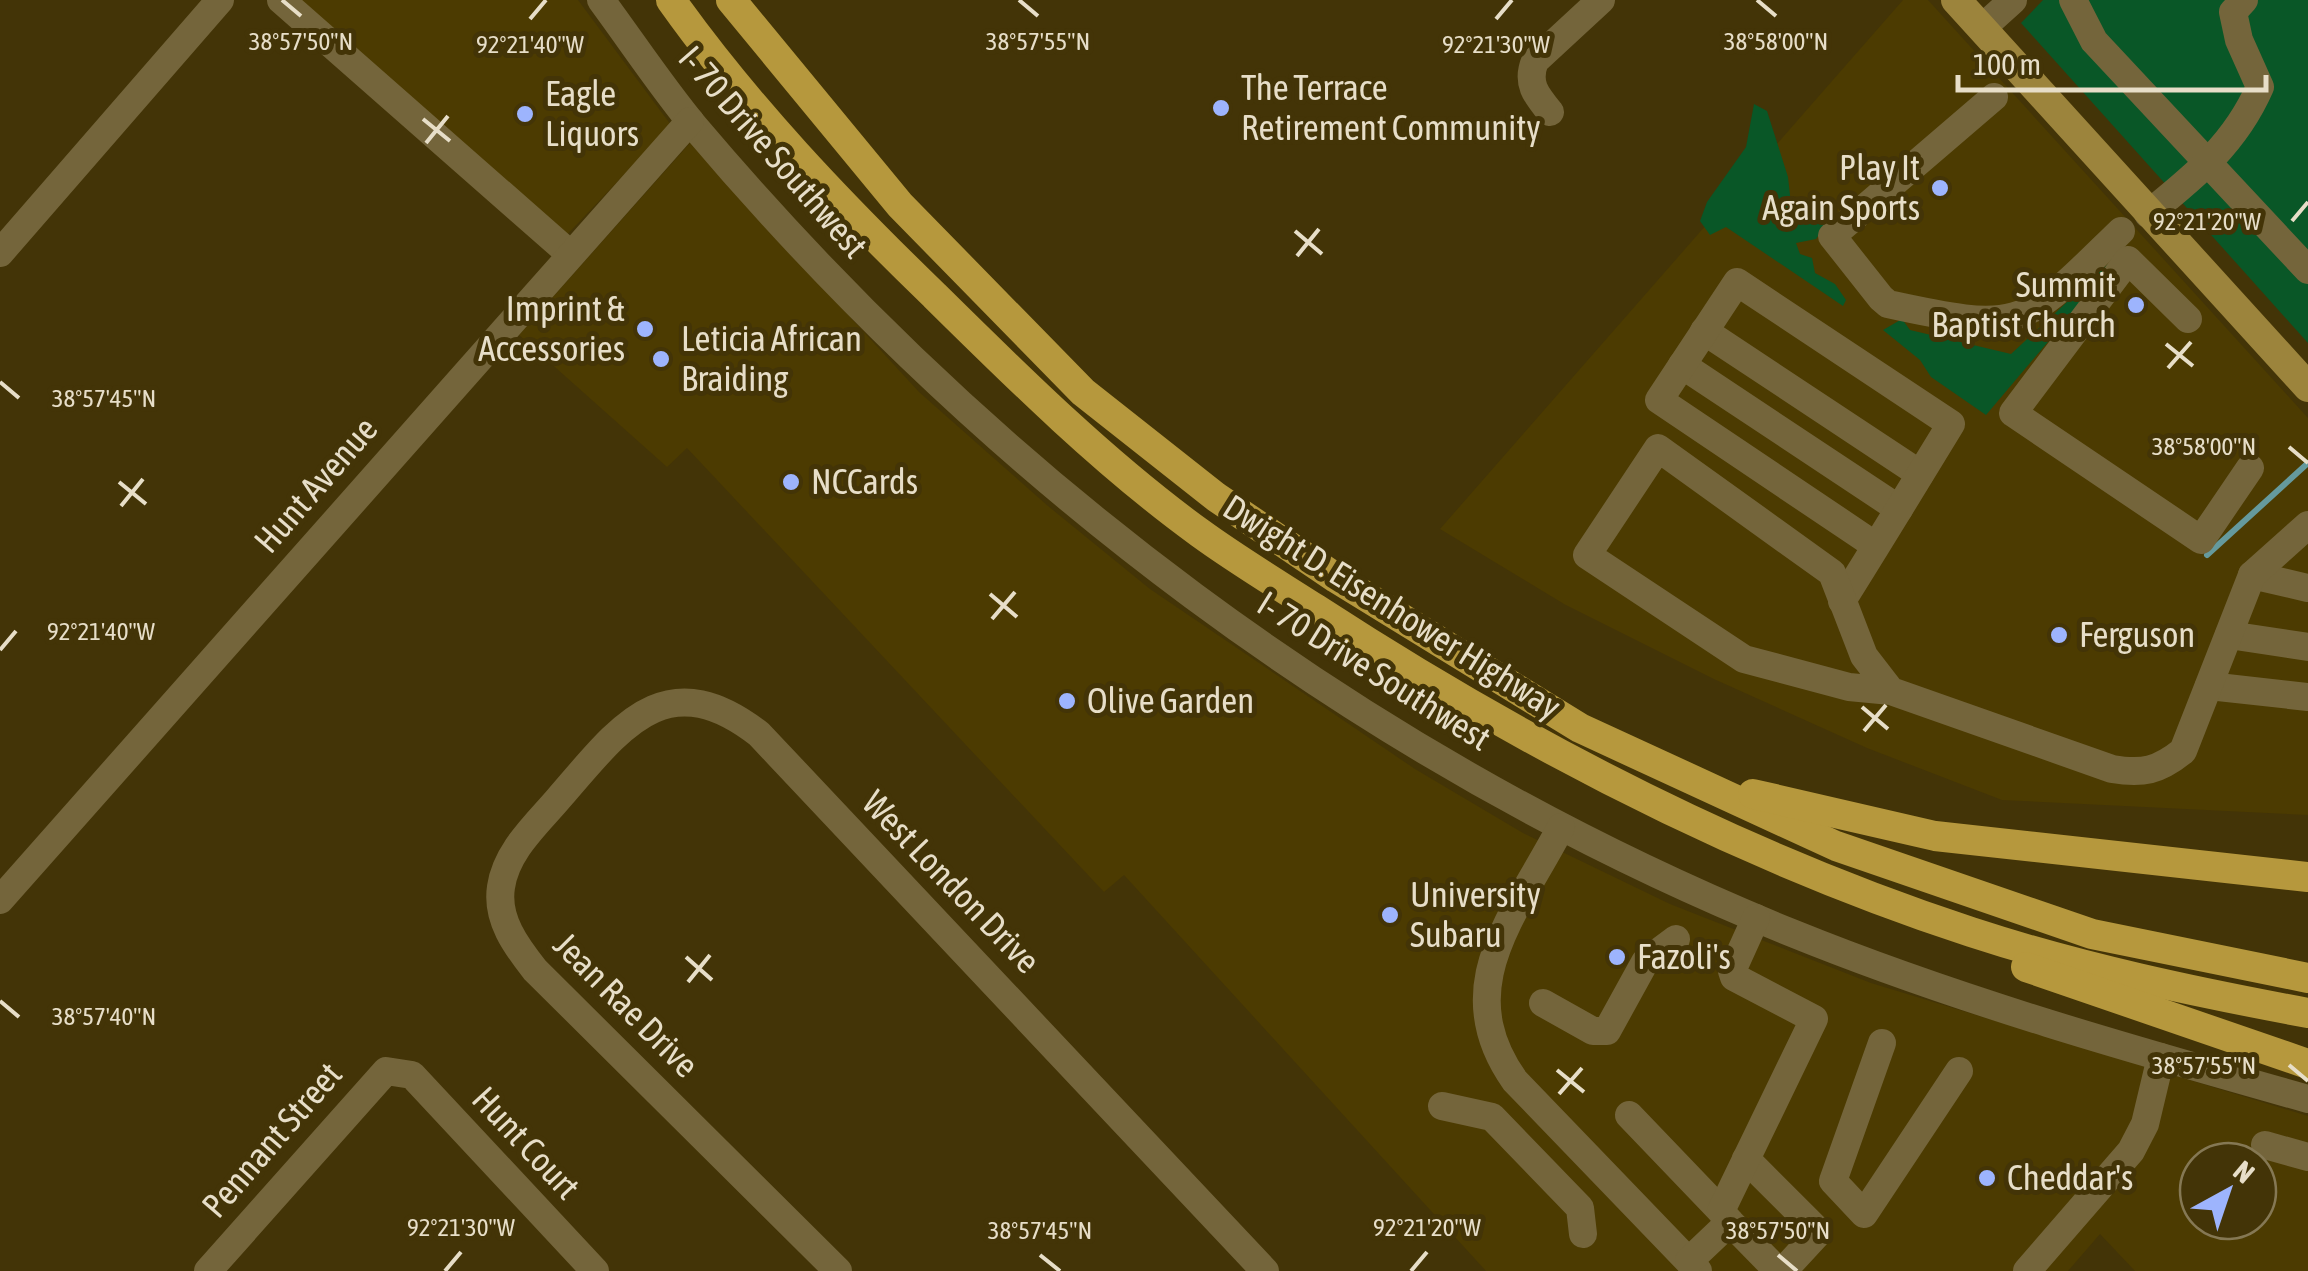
<svg xmlns="http://www.w3.org/2000/svg" width="2308" height="1271" font-family="'Asap Condensed',sans-serif">
<style>
.built{fill:#4c3b01;fill-rule:evenodd}
.green{fill:#095727}
.lines{fill:none;stroke-linecap:round;stroke-linejoin:round}
.stream{stroke:#659a9d;stroke-width:6}
.minor{stroke:#74653b;stroke-width:28}
.major{stroke:#9c843c;stroke-width:30}
.highway{stroke:#b6983d;stroke-width:30}
.ticks{fill:none;stroke:#e7dec8;stroke-width:4}
.poi-dot{fill:#9db4fd;stroke:#433407;stroke-width:4}
.labels{text-anchor:middle;stroke-width:10;stroke-linejoin:round;paint-order:stroke}
.poi-label{font-size:35px;fill:#e7dec8;stroke:#433407;text-anchor:start}
.street-label{font-size:35px;fill:#e7dec8;stroke:#433407}
.ticks-label{font-size:25px;text-anchor:middle;fill:#e7dec8;stroke:#433407;stroke-width:10;stroke-linejoin:round;paint-order:stroke}
</style>
<rect width="100%" height="100%" fill="#433407"/>
<g class="built">
<path d="M 294,0 L 578,0 L 671,125 L 563,239 Z"/>
<path d="M 1903,0 L 1928,0 L 2308,418 L 2308,815 L 2002,800 L 1867,748 L 1716,680 L 1564,604 L 1440,529 Z"/>
<path d="M 690,143 L 919,392 L 1048,506 L 1150,589 L 1415,769 L 1523,833 L 1670,904 L 1871,983 L 2308,1116 L 2308,1271 L 2135,1271 L 2100,1234 L 2068,1271 L 1486,1271 L 1124,875 L 1104,892 L 687,448 L 667,467 L 519,335 ZM 2198,1161 L 2258,1161 L 2258,1221 L 2198,1221 Z"/>
</g>
<g class="green">
<path d="M 2043,0 L 2308,0 L 2308,343 L 2021,23 Z"/>
<path d="M 1754,104 L 1767,111 L 1788,177 L 1791,204 L 1832,216 L 1816,239 L 1796,243 L 1800,254 L 1812,258 L 1815,273 L 1835,284 L 1846,300 L 1843,306 L 1726,227 L 1710,235 L 1700,221 L 1707,202 L 1746,147 Z"/>
<path d="M 2108,264 L 2108,271 L 1986,415 L 1931,377 L 1920,360 L 1883,330 L 1902,319 L 1910,330 L 2011,354 Z"/>
</g>
<g class="lines">
<path class="stream" d="M 2207,555 L 2308,463"/>
<g class="minor">
<path d="M 281,0 L 570,254"/>
<path d="M 601,0 C 632,42 661,86 694,126 C 991,477 1364,760 1792,933 C 1960,1001 2134,1050 2308,1099"/>
<path d="M 2073,0 L 2094,41 L 2308,270"/>
<path d="M 1982,28 L 2013,0"/>
<path d="M 1994,97 L 1832,236 L 1881,298 L 1888,304 C 2025,334 2022,327 2121,231"/>
<path d="M 1550,112 C 1536,95 1526,83 1535,61 L 1601,0"/>
<path d="M 2148,214 C 2195,176 2235,144 2260,87 L 2239,40 L 2233,12 L 2244,0"/>
<path d="M 0,253 L 220,0"/>
<path d="M 2188,319 L 2128,260 L 2013,413 L 2201,540 L 2250,468"/>
<path d="M 1704,331 L 1920,474"/>
<path d="M 1682,365 L 1899,509"/>
<path d="M 2252,575 L 2308,588"/>
<path d="M 1842,601 C 1879,542 1915,483 1951,424 L 1737,282 L 1659,400 L 1876,546"/>
<path d="M 2229,635 L 2308,647"/>
<path d="M 2209,686 L 2308,697"/>
<path d="M 1891,691 L 1864,656 L 1832,573 L 1658,448 L 1587,555 L 1744,659 L 1849,687 L 1891,691 L 2112,769 C 2143,774 2158,771 2183,751 L 2252,575 L 2308,525"/>
<path d="M 1561,827 C 1515,915 1448,987 1515,1081 L 1698,1271"/>
<path d="M 0,900 L 690,121"/>
<path d="M 1543,1003 L 1593,1031 L 1607,1031 L 1645,962 L 1676,939"/>
<path d="M 1882,1043 L 1833,1181 L 1864,1214 L 1959,1071"/>
<path d="M 1442,1106 L 1492,1117 L 1580,1208 L 1583,1234"/>
<path d="M 1629,1115 L 1721,1211"/>
<path d="M 2265,1145 L 2308,1157"/>
<path d="M 1746,1159 L 1819,1232 L 1783,1271"/>
<path d="M 1730,1222 L 1778,1271"/>
<path d="M 1689,1261 L 1730,1222 L 1721,1211 L 1814,1019 L 1734,977 L 1732,971 L 1756,918"/>
<path d="M 208,1271 L 386,1071 L 412,1075 L 595,1271"/>
<path d="M 838,1271 L 535,970 C 516,946 496,919 501,887 C 506,851 537,824 559,798 C 620,728 665,661 759,734 L 1265,1271"/>
<path d="M 2027,1271 L 2131,1151 L 2145,1124 L 2161,1057"/>
</g>
<path class="major" d="M 1956,0 L 2308,387"/>
<g class="highway">
<path d="M 671,0 C 747,107 840,204 934,295 C 1017,377 1106,465 1200,533 C 1237,560 1277,584 1316,609 C 1520,742 1739,856 1971,932 C 2081,968 2195,992 2308,1013"/>
<path d="M 731,0 L 900,205 L 1083,392 L 1216,497 L 1336,578 L 1580,728 L 1836,846 L 2092,934 L 2308,978"/>
<path d="M 1753,794 L 1935,836 L 2308,877"/>
<path d="M 2026,967 L 2308,1064"/>
</g>
</g>
<path class="ticks" d="M 282,0 L 301,16M 1019,0 L 1038,16M 1757,0 L 1776,16M 530,19 L 546,0M 1496,19 L 1512,0M 423,119 L 450,141M 426,143 L 448,116M 2292,221 L 2308,202M 1295,231 L 1322,254M 1297,256 L 1319,229M 2166,344 L 2193,366M 2168,368 L 2191,342M 0,382 L 19,398M 2289,447 L 2308,463M 119,482 L 146,504M 121,506 L 143,479M 990,594 L 1017,617M 992,619 L 1015,592M 0,650 L 16,631M 1862,707 L 1888,729M 1864,731 L 1886,705M 686,957 L 712,980M 688,982 L 710,955M 0,1001 L 19,1017M 2289,1065 L 2308,1081M 1557,1070 L 1584,1092M 1559,1094 L 1582,1068M 1040,1255 L 1060,1271M 1778,1255 L 1797,1271M 445,1271 L 461,1252M 1411,1271 L 1427,1252"/>
<g class="poi-dot">
<circle cx="1221" cy="108" r="10"/>
<circle cx="525" cy="114" r="10"/>
<circle cx="1940" cy="188" r="10"/>
<circle cx="2136" cy="305" r="10"/>
<circle cx="645" cy="329" r="10"/>
<circle cx="661" cy="359" r="10"/>
<circle cx="791" cy="482" r="10"/>
<circle cx="2059" cy="635" r="10"/>
<circle cx="1067" cy="701" r="10"/>
<circle cx="1390" cy="915" r="10"/>
<circle cx="1617" cy="957" r="10"/>
<circle cx="1987" cy="1178" r="10"/>
</g>
<g class="labels">
<g class="poi-label">
<text x="1241" y="100">The Terrace<tspan x="1241" dy="40">Retirement Community</tspan></text>
<text x="545" y="106">Eagle<tspan x="545" dy="40">Liquors</tspan></text>
<text x="1920" y="180" text-anchor="end">Play It<tspan x="1920" dy="40">Again Sports</tspan></text>
<text x="2116" y="297" text-anchor="end">Summit<tspan x="2116" dy="40">Baptist Church</tspan></text>
<text x="625" y="321" text-anchor="end">Imprint &amp;<tspan x="625" dy="40">Accessories</tspan></text>
<text x="681" y="351">Leticia African<tspan x="681" dy="40">Braiding</tspan></text>
<text x="811" y="494">NCCards</text>
<text x="2079" y="647">Ferguson</text>
<text x="1087" y="713">Olive Garden</text>
<text x="1410" y="907">University<tspan x="1410" dy="40">Subaru</tspan></text>
<text x="1637" y="969">Fazoli's</text>
<text x="2007" y="1190">Cheddar's</text>
</g>
<g class="street-label">
<text transform="translate(773 152) rotate(49)" y="12">I- 70 Drive Southwest</text>
<text transform="translate(316 485) rotate(-49)" y="12">Hunt Avenue</text>
<text transform="translate(1392 607) rotate(32)" y="12">Dwight D. Eisenhower Highway</text>
<text transform="translate(1374 671) rotate(32)" y="12">I- 70 Drive Southwest</text>
<text transform="translate(951 882) rotate(46)" y="12">West London Drive</text>
<text transform="translate(626 1005) rotate(45)" y="12">Jean Rae Drive</text>
<text transform="translate(272 1140) rotate(-49)" y="12">Pennant Street</text>
<text transform="translate(526 1143) rotate(47)" y="12">Hunt Court</text>
</g>
</g>
<g class="ticks-label">
<text x="301" y="50">38°57'50"N</text>
<text x="1038" y="50">38°57'55"N</text>
<text x="1776" y="50">38°58'00"N</text>
<text x="530" y="53">92°21'40"W</text>
<text x="1496" y="53">92°21'30"W</text>
<text x="2207" y="230">92°21'20"W</text>
<text x="104" y="407">38°57'45"N</text>
<text x="2204" y="455">38°58'00"N</text>
<text x="101" y="640">92°21'40"W</text>
<text x="104" y="1025">38°57'40"N</text>
<text x="2204" y="1074">38°57'55"N</text>
<text x="461" y="1236">92°21'30"W</text>
<text x="1427" y="1236">92°21'20"W</text>
<text x="1040" y="1239">38°57'45"N</text>
<text x="1778" y="1239">38°57'50"N</text>
</g>
<g transform="translate(2228 1191) rotate(40)"><circle r="48" fill="#433407" stroke="#857854" stroke-width="2.5"/>
<path d="M0-8L18 38L0 25L-18 38Z" fill="#9db4fd"/>
<text y="-15" font-size="28" font-weight="bold" text-anchor="middle" fill="#e7dec8">N</text>
</g>
<path d="M1958 75v15h308v-15" fill="none" stroke="#e7dec8" stroke-width="5"/>
<text x="1973" y="75" font-size="30" fill="#e7dec8" stroke="#433407" stroke-width="8" paint-order="stroke">100 m</text>
</svg>
